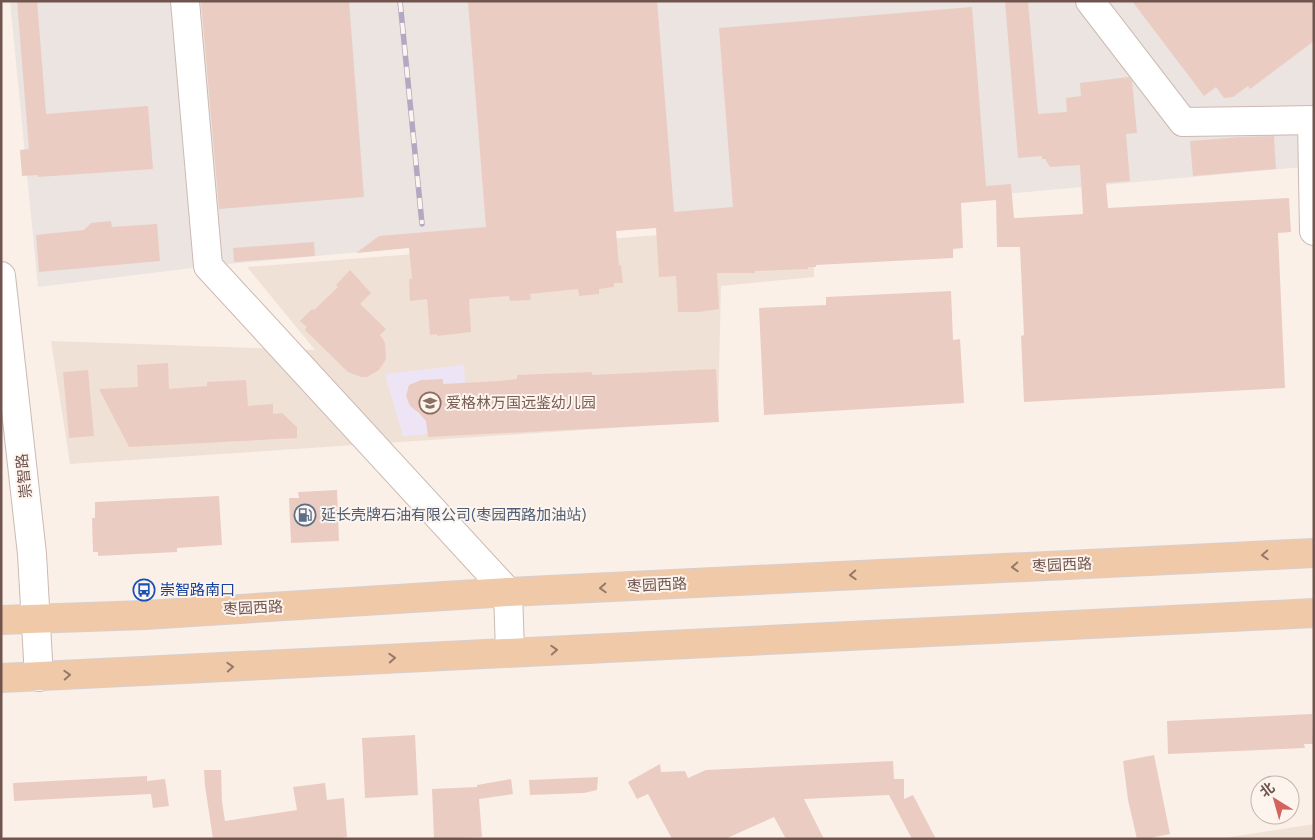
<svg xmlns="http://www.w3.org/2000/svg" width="1315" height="840" font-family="Figtree,'Noto Sans SC',sans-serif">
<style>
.residential{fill:#f0e1d7}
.industrial{fill:#ebe4e1}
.education{fill:#ede5f6}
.building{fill:#ebccc3}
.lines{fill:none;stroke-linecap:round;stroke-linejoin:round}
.minor-casing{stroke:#ccb9b2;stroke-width:30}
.major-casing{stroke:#d7cfce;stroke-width:30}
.minor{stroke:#fff;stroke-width:28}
.major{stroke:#f0c9a9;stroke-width:28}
.rail-casing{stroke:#b1a8c2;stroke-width:5.5}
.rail{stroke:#fdf4ee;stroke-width:4;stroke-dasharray:11;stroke-linecap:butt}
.oneway{stroke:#96786a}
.labels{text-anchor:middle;stroke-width:4;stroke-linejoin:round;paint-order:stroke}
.education-label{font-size:15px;fill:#785e54;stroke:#fdf4ee;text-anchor:start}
.street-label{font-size:15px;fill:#70554f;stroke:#fdf4ee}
.service-label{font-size:15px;fill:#4e5e75;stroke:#fdf4ee;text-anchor:start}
.transit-label{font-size:15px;fill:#164399;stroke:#fdf4ee;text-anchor:start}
</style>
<rect width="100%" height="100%" fill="#faf0e8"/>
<g class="residential">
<path d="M 813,223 L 814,277 L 721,286 L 718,421 L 70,464 L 51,341 L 315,350 L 247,267 Z"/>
<path d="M 1314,824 L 1314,839 L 1218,839 Z"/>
</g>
<path class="industrial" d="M 10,1 L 1314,1 L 1314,166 L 217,265 L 38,287 Z"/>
<path class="education" d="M 464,365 L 467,431 L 403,436 L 385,374 Z"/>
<g class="building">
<path d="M 17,1 L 37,1 L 46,114 L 148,106 L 153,169 L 38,177 L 38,175 L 22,176 L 20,150 L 29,149 Z"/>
<path d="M 201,1 L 349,1 L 364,197 L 219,209 Z"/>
<path d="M 477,1 L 657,1 L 674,212 L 733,207 L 719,28 L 972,7 L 986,186 L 1011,184 L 1014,218 L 1083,214 L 1080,165 L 1050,167 L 1045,159 L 1042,159 L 1042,156 L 1018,158 L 1005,1 L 1028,1 L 1038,114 L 1067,112 L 1066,98 L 1081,96 L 1080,83 L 1129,77 L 1132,81 L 1137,133 L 1126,134 L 1130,181 L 1106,183 L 1108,208 L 1289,198 L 1291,232 L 1278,233 L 1285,388 L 1024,402 L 1021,336 L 1024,335 L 1020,247 L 997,247 L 996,200 L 961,203 L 963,248 L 953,249 L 953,258 L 816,265 L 816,267 L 808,267 L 808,269 L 755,271 L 755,273 L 717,273 L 719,309 L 699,312 L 678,312 L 676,276 L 659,277 L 656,228 L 616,231 L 619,266 L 621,265 L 623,283 L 614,283 L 614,287 L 599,289 L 599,294 L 579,296 L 578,289 L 530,294 L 531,300 L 510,301 L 509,296 L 469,299 L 471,332 L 437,336 L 437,334 L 430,335 L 427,299 L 410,301 L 409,279 L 412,279 L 409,248 L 356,253 L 379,236 L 486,227 L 468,2 Z"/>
<path d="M 1132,1 L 1314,1 L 1314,41 L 1250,89 L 1248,86 L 1233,97 L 1224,98 L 1216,87 L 1204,96 Z"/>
<path d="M 1274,136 L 1276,169 L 1193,176 L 1190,141 L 1240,137 Z"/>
<path d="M 111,221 L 112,227 L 157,224 L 160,261 L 39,272 L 36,235 L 84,230 L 91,223 Z"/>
<path d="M 314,242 L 315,256 L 234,262 L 233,248 Z"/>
<path d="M 350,270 L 371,293 L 360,304 L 386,329 L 380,335 L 385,343 L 386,359 L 379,370 L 367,377 L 361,377 L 348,372 L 305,330 L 307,327 L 300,321 L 312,309 L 314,310 L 338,287 L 336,285 Z"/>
<path d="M 951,291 L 953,340 L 960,339 L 964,403 L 764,415 L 759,308 L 826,305 L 826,297 Z"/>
<path d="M 168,363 L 169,389 L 207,386 L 207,382 L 246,380 L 248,406 L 273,404 L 273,414 L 282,413 L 297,427 L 297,438 L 129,447 L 99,389 L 138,387 L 137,365 Z"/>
<path d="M 716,369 L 719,422 L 428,437 L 426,421 L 419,413 L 410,406 L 406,396 L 409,385 L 421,380 L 443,379 L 443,384 L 499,381 L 517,379 L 517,375 L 592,372 L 592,375 Z"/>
<path d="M 88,370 L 94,436 L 69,438 L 63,372 Z"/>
<path d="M 337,490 L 339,541 L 291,543 L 289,498 L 299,498 L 298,492 Z"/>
<path d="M 219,496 L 222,545 L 177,548 L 177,552 L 98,556 L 98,552 L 93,552 L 92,518 L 95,518 L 95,502 Z"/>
<path d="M 1312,714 L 1313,744 L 1304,744 L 1305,748 L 1168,754 L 1167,721 Z"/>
<path d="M 415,735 L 418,795 L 365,798 L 362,738 Z"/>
<path d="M 1154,755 L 1170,834 L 1145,839 L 1137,839 L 1128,800 L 1123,761 Z"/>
<path d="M 893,761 L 894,779 L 904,779 L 904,799 L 913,795 L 936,839 L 912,839 L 889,795 L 804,799 L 824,839 L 786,839 L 774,817 L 725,839 L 672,839 L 648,794 L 637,799 L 628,782 L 660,764 L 661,772 L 685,771 L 688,778 L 706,770 Z"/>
<path d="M 204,770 L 221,770 L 222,802 L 225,821 L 297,810 L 293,787 L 325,783 L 327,800 L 344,798 L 347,837 L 334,839 L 213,839 L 205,786 Z"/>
<path d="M 147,776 L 147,781 L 165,779 L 169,806 L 153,808 L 151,794 L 14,801 L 13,783 Z"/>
<path d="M 598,777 L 597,790 L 584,793 L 530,795 L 529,780 Z"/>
<path d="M 511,779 L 513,794 L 479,799 L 482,837 L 434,839 L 432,789 L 477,787 L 477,785 Z"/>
</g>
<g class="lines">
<g class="minor-casing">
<g id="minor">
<path d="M 185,1 L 208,266 L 508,592 L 510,652"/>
<path d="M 1090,1 L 1183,122 L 1314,120"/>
<path d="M 1312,121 L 1314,231"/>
<path d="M 1,276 L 32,554 L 39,677"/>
</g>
</g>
<g class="major-casing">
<g id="major">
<path d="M 1,620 L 145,615 L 508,592 L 1314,553"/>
<path d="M 1,678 L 1314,613"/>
</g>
</g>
<use href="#minor" class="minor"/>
<use href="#major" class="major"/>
<g class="rail-casing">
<path id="rail" d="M 400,1 L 422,224"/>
</g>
<use href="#rail" class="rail"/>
</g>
<defs><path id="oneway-chevron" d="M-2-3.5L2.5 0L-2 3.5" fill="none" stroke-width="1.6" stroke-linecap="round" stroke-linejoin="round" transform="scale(1.25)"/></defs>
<g class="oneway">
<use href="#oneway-chevron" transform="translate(1265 555) rotate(177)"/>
<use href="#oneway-chevron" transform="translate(1015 567) rotate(177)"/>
<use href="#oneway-chevron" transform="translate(853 575) rotate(177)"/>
<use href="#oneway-chevron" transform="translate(603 588) rotate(177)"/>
<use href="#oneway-chevron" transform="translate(554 650) rotate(-3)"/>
<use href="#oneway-chevron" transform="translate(392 658) rotate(-3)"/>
<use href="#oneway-chevron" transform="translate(230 667) rotate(-3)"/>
<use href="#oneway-chevron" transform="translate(67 675) rotate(-3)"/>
</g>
<defs>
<g id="school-ring" transform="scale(1.125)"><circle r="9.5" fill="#fdf4ee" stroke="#8d6e63" stroke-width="1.5"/><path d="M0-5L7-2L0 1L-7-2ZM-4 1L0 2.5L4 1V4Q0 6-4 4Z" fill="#8d6e63"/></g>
<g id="fuel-ring" transform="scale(1.125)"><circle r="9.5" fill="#fdf4ee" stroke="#5c6f8a" stroke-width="1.5"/><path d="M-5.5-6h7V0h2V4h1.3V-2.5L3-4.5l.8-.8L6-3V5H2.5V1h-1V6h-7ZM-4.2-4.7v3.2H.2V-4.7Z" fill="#5c6f8a"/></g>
<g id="bus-ring" transform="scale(1.125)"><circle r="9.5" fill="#fdf4ee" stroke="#1a4fb4" stroke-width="1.5"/><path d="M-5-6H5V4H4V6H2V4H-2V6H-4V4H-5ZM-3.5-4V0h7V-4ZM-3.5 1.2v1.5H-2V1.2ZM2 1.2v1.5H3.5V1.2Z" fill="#1a4fb4"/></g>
</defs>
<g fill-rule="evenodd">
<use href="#school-ring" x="430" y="403"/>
<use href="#fuel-ring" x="305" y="515"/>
<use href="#bus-ring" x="144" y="590"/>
</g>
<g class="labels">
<g class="education-label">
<text x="446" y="408">爱格林万国远鉴幼儿园</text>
</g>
<g class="street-label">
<text transform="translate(24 476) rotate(-96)" y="5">崇智路</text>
<text transform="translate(1062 565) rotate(-3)" y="5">枣园西路</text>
<text transform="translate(657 585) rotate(-3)" y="5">枣园西路</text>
<text transform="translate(253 608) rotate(-3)" y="5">枣园西路</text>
</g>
<g class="service-label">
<text x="321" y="520">延长壳牌石油有限公司(枣园西路加油站)</text>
</g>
<g class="transit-label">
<text x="160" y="595">崇智路南口</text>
</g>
</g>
<rect width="1315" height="840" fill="none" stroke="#70554f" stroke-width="5"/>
<g transform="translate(1275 800) rotate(323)"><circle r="24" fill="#fdf4ee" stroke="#c5b4ae"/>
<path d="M0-4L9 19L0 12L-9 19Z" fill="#d3635d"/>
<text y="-8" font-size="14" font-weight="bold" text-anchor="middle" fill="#70554f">北</text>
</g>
</svg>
